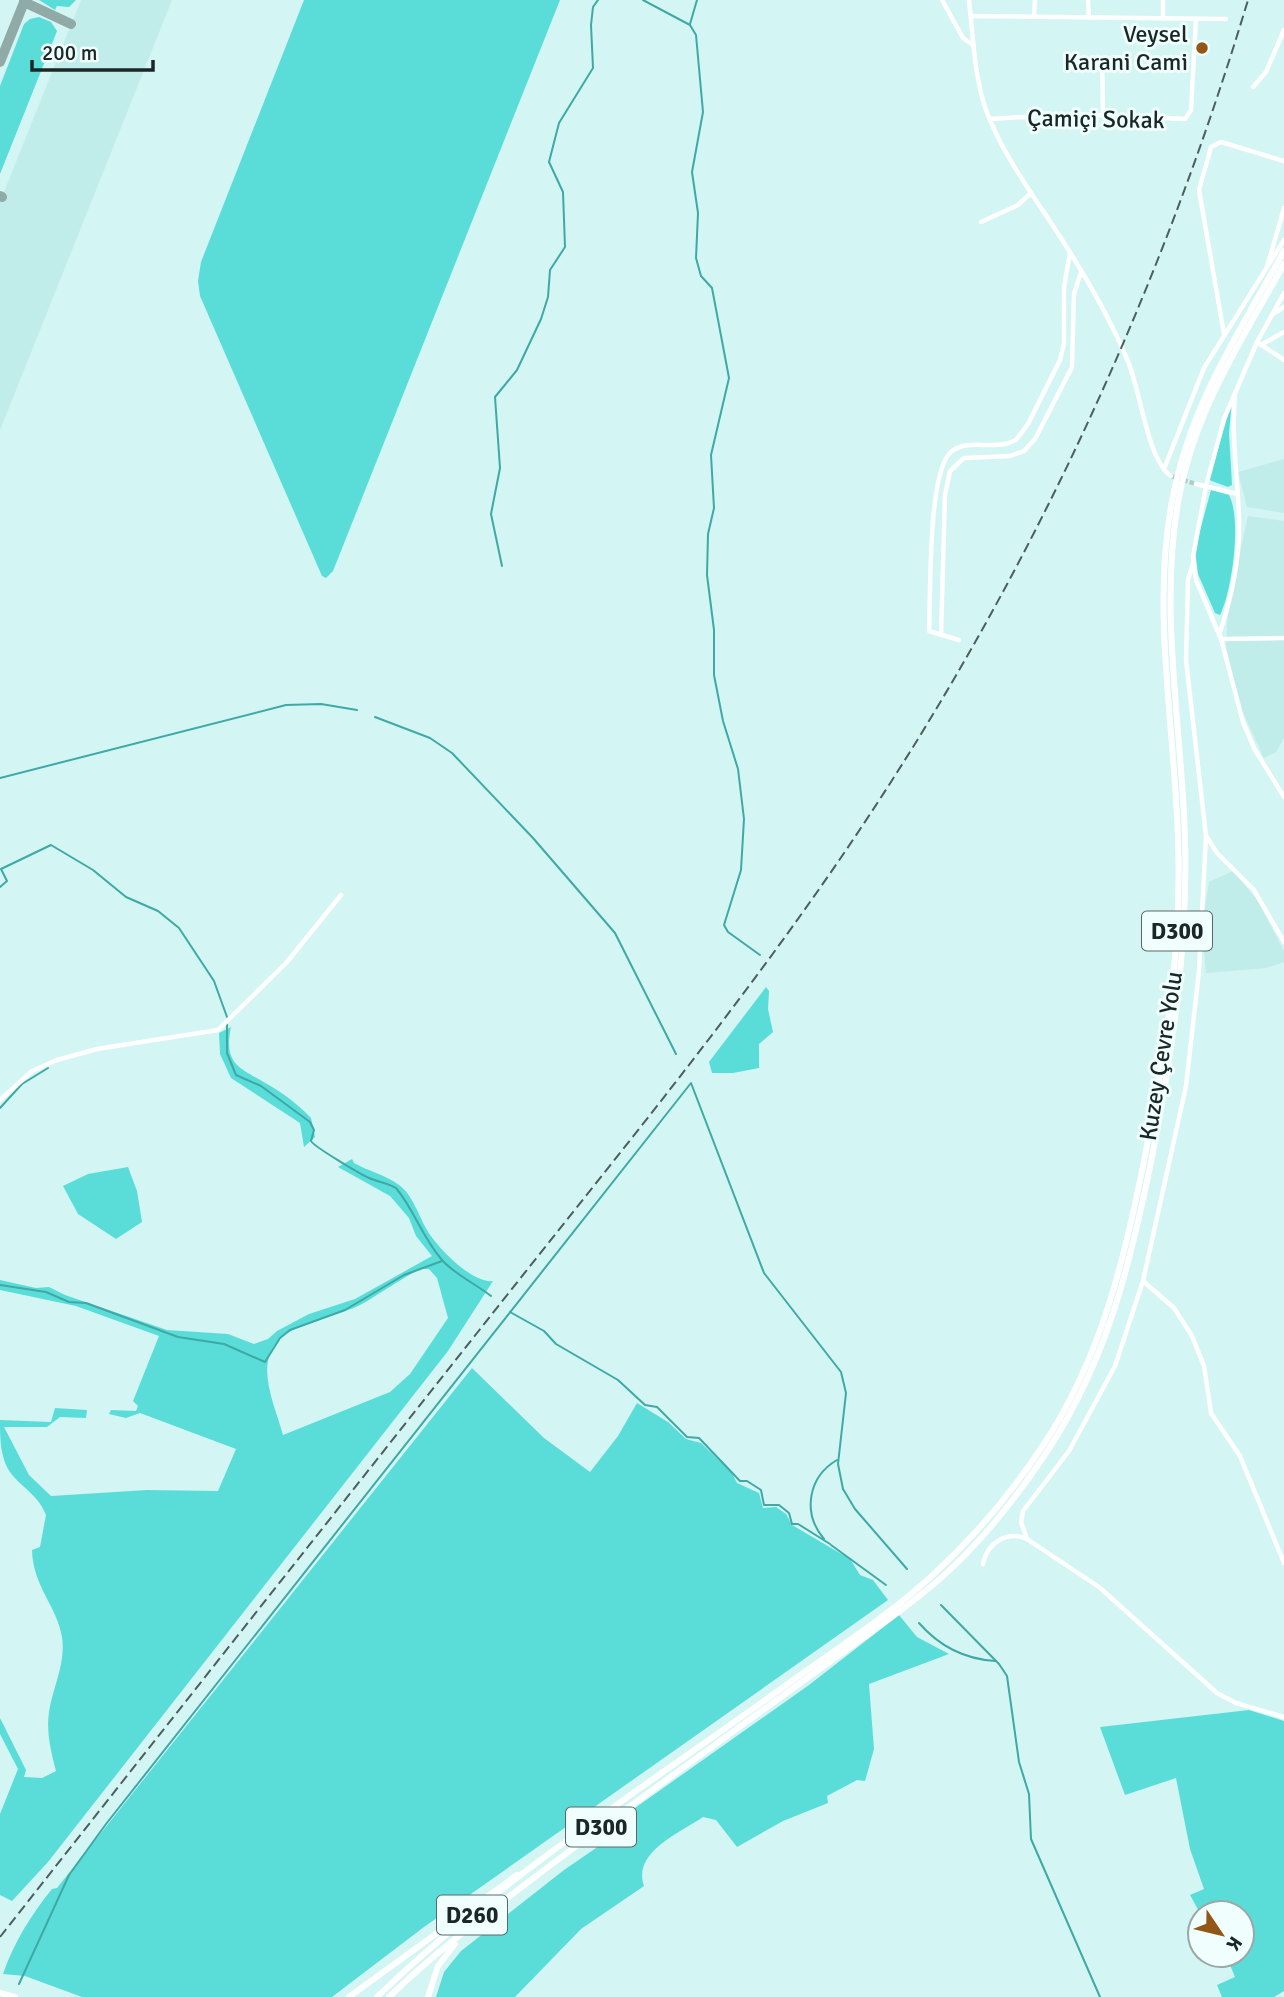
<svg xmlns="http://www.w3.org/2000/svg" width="1284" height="1997" font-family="Signika,sans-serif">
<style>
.built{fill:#c0ece9}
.green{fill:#5addd9;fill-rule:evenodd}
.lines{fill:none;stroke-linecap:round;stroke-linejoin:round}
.stream{stroke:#3ea9a5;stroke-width:2}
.taxiway{stroke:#90aaa8;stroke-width:10}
.minor-tunnel{stroke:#aeccca;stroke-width:4.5;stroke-dasharray:4.5 2;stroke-linecap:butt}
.minor{stroke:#fff;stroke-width:4.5}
.highway{stroke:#fff;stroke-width:6}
.rail{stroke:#4c5e5d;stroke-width:2;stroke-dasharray:10 5;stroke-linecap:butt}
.poi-dot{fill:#925616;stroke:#f0fefd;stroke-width:2.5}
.labels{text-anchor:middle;stroke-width:6;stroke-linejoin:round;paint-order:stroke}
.shield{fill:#f0fefd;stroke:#5a6866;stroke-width:2}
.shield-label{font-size:23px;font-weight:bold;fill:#1a2726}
.poi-label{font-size:24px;fill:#1a2726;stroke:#f0fefd;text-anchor:end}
.street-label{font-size:24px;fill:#1a2726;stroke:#f0fefd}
</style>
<rect width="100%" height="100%" fill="#d3f5f3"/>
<g class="built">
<path d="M 81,0 L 172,0 L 0,430 L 0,202 Z"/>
<path d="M 1284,459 L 1284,513 L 1247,507 L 1238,472 Z"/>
<path d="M 1248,516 L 1284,521 L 1284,738 L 1276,752 L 1264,758 L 1241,708 L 1226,647 L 1228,608 Z"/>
<path d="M 1233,871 L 1257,900 L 1284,951 L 1284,962 L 1266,968 L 1206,973 L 1202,927 L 1209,882 Z"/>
</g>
<g class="green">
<path d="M 39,0 L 76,0 L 69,7 L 57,6 L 55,10 Z"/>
<path d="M 304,0 L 560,0 L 333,571 L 326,578 L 322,576 L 200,296 L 198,281 L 201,262 Z"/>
<path d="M 39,17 L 51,22 L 57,31 L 0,174 L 0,86 L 24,24 L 30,19 Z"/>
<path d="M 1232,401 L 1229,433 L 1232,485 L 1228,487 L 1209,480 Z"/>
<path d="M 1211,490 L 1229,495 C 1242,519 1232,591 1220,615 L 1215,613 L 1198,574 L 1195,549 Z"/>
<path d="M 766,987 L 769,991 L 768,1009 L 773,1032 L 759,1044 L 759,1068 L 733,1073 L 712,1073 L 709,1062 Z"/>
<path d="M 231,1027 C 223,1066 241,1068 267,1084 C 283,1093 299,1105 311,1118 L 315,1137 L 304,1147 L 300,1123 L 231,1078 L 220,1054 L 219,1033 Z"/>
<path d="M 352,1159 L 354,1163 C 368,1171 386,1175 399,1185 C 412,1194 419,1216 427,1230 C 436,1246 472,1284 493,1281 L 448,1351 L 48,1862 L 12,1901 L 0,1895 L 0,1814 L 18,1769 L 0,1734 L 0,1718 L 26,1770 L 24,1777 L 42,1778 L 56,1771 C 51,1752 46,1732 49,1712 C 53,1686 66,1664 62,1637 C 57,1606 33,1587 32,1550 L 40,1547 L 46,1515 C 39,1497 26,1490 14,1477 C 0,1462 0,1439 0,1420 L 51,1422 L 55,1408 L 87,1410 L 86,1418 L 60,1417 L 47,1427 L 4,1427 L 29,1475 L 51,1496 L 147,1490 L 218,1491 L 236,1449 L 140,1413 L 126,1418 L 109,1414 L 111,1410 L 136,1411 L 138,1406 L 133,1401 L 159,1336 L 76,1306 L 0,1290 L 0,1280 L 36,1288 L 49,1287 L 65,1295 L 167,1330 L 228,1334 L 254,1344 L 268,1339 L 277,1331 L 309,1314 L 355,1299 L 432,1256 L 416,1236 L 409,1218 L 390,1196 L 338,1167 ZM 420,1269 L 429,1269 L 437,1278 L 448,1318 L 410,1374 L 390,1392 L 283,1435 C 277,1412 262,1380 269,1357 C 279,1322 333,1319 360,1305 C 380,1294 399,1280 420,1269 Z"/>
<path d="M 128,1167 L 137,1191 L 142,1222 L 116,1239 L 78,1214 L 63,1186 L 88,1174 Z"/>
<path d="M 472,1368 L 544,1438 L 590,1472 L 618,1436 L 637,1403 L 668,1422 L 686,1439 L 701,1443 L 732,1473 L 737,1483 L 759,1493 L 763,1508 L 776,1507 L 786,1514 L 792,1525 L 850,1559 L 860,1575 L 873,1580 L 888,1600 L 424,1927 L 332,1997 L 82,1997 L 25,1976 L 3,1974 C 14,1942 31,1915 52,1889 L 57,1888 Z"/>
<path d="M 899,1615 L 917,1637 L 949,1654 L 869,1684 L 874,1749 L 865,1781 L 857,1780 L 827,1796 L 828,1803 L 783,1821 L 737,1847 L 716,1820 L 703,1817 C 680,1833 632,1852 644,1886 L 581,1929 L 515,1997 L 436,1997 L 444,1972 L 461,1951 L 564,1870 L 631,1824 L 625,1815 L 809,1685 Z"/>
<path d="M 1249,1710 L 1284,1721 L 1284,1991 L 1274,1997 L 1222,1997 L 1217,1985 L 1235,1977 L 1226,1955 L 1242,1955 L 1242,1913 L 1200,1913 L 1190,1895 L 1204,1889 L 1190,1849 L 1176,1778 L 1125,1795 L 1100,1727 Z"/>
</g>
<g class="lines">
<g class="stream">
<path d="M 643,0 L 690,25 L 696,35 L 703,112 L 692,172 L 698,213 L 696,258 L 701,276 L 712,288 L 729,378 L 711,455 L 714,508 L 708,534 L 707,575 L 714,630 L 714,675 L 723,721 L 738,769 L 744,819 L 741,870 L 724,925 L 728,932 L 760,955"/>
<path d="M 690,24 L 697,0"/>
<path d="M 502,566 L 491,514 L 500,468 L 495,397 L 517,370 L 541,319 L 548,297 L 550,270 L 565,247 L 563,192 L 549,162 L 559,123 L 593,68 L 591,25 L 593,7 L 598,0"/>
<path d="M 375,717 L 430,738 L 452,753 L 533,838 L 615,933 L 676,1054"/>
<path d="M 0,778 L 286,705 L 321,704 L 357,710"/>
<path d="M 0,887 L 7,881 L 1,869 L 51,845 L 93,870 L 126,897 L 158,911 L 179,928 L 214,981 L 227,1017"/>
<path d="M 227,1023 L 227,1053 L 236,1075 L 261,1086 L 310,1122 L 314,1130 L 311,1141 C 313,1146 360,1174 369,1178 C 378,1182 388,1183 396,1188 C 415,1211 422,1237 442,1260 C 454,1274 476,1284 491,1296"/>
<path d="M 0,1108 L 22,1084 L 48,1068"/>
<path d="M 0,1285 L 46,1292 L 69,1302 L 86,1303 L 178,1337 L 224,1344 L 265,1362 L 280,1338 L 290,1330 L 345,1310 L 404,1275 L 442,1261"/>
<path d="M 510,1312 L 544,1331 L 556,1344 L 618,1380 L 645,1405 L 657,1407 L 687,1437 L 699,1438 L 740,1481 L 747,1481 L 761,1490 L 764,1505 L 779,1505 L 789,1513 L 792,1524 L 798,1524 L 830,1544"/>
<path d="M 824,1539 C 802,1513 808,1477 837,1460"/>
<path d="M 831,1545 L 886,1585"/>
<path d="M 941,1605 L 999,1664 L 1007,1676 L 1019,1762 L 1029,1794 L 1031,1839 L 1100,1997"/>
<path d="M 919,1623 C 939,1646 964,1659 995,1661"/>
<path d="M 19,1984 L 69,1875 L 106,1824 L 691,1083 L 764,1273 L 841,1372 L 846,1393 L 838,1464 L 843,1489 L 855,1509 L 907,1569"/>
</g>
<g class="taxiway">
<path d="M 24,2 L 71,24"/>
<path d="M 0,62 L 25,0"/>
<path d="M 0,196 L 2,197"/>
</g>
<path class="minor-tunnel" d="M 1171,476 L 1196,484"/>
<g class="minor">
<path d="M 942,0 L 963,38 L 974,46"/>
<path d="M 969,0 C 973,36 974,75 986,110 C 1002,153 1030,191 1055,229 C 1082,270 1108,314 1127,359 C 1140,387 1147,460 1171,476"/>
<path d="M 1163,0 L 1163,19"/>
<path d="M 1088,1 L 1089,17"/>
<path d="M 1034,15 L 1035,0"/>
<path d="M 971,16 L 1226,19"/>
<path d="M 1102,59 L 1103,116"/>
<path d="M 1253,87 L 1266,72 L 1284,30"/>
<path d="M 990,119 L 1074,114 L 1185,119 L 1191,110 L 1196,19"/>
<path d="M 981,222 L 1018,205 L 1031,193"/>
<path d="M 1267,267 L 1284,208"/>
<path d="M 1284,293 L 1257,342 L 1224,419 L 1206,486 L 1193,557 L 1196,580 L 1221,639 L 1243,722 L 1255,750 L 1284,797"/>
<path d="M 1273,314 L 1284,307"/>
<path d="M 1224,334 L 1199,190 L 1211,147 L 1221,142 L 1284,161"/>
<path d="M 1257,342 L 1284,360"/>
<path d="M 1261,345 L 1284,332"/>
<path d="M 1164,469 L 1204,368 L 1284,240"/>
<path d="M 1196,484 L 1238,494"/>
<path d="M 941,635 L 945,495 L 950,471 L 964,458 L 1010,456 L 1024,451 L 1035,439 L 1072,367 L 1074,294 L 1081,272"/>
<path d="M 1219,635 C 1232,597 1240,560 1239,519 C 1238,478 1231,438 1235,396"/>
<path d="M 1221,639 L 1283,638"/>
<path d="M 959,640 L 929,631 C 931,597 927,470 952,451 C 968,439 991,449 1009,443 L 1016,440 L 1028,424 L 1060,360 L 1064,343 L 1064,287 L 1070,253"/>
<path d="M 1207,837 L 1217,853 L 1254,890 L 1284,942"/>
<path d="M 0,1100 L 32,1071 L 57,1060 L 97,1049 L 218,1030 L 287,962 L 341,895"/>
<path d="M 1143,1281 L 1174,1308 L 1192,1336 L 1204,1366 L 1211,1413 L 1240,1456 L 1284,1563"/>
<path d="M 1027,1539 L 1021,1522 L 1023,1511 L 1069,1451 L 1115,1366 L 1143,1281 L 1186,1086 L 1199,971 L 1206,836 L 1186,660 L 1188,580 L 1193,563"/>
<path d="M 983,1564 C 987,1543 1007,1530 1027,1539 L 1099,1587 L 1217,1693 L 1236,1703 L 1284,1717"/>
</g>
<g class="highway">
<path d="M 0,1993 L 15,1997"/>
<path d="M 349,1997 L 517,1875"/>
<path d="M 377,1997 C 499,1879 645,1787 782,1688 C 833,1651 889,1616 935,1573 C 976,1535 1013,1491 1044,1444 C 1102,1356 1125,1257 1145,1156 C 1166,1051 1182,946 1178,840 C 1175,728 1151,612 1172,501 C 1190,405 1238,334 1284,251"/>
<path d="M 389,1997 C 432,1955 480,1919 527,1883 C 616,1815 708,1750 799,1684 C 844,1651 891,1620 934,1584 C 973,1551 1009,1507 1038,1465 C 1106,1368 1130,1267 1153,1152 C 1173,1048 1188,945 1185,839 C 1182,728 1159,613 1178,503 C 1194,411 1240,344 1284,264"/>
<path d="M 428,1997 L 438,1966 L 455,1944"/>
</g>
<path class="rail" d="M 0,1937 C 159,1735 318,1534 477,1333 C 614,1159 757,988 878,802 C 1039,555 1163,283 1248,0"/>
</g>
<circle class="poi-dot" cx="1202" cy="48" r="7"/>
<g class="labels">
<g class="shield">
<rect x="1142" y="911.5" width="70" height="39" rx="5"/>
<rect x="566" y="1807.5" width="70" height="39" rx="5"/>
<rect x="437" y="1895.5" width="70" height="39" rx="5"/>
</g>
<g class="shield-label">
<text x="1177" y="939">D300</text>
<text x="601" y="1835">D300</text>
<text x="472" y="1923">D260</text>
</g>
<g class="poi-label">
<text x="1188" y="42">Veysel<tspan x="1188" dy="28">Karani Cami</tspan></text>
</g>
<g class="street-label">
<text transform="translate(1096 119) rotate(1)" y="8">Çamiçi Sokak</text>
<text transform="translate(1161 1056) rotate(-81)" y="8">Kuzey Çevre Yolu</text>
</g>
</g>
<g transform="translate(1221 1934) rotate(125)"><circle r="33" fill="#f0fefd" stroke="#9aa8a7" stroke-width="2"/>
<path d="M0-5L12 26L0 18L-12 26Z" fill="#925616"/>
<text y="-10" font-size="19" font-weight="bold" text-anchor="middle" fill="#1a2726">K</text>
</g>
<path d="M32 60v10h121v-10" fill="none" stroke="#1a2726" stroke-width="3.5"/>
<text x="42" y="60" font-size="21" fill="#1a2726" stroke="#f0fefd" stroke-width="5" paint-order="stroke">200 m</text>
</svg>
